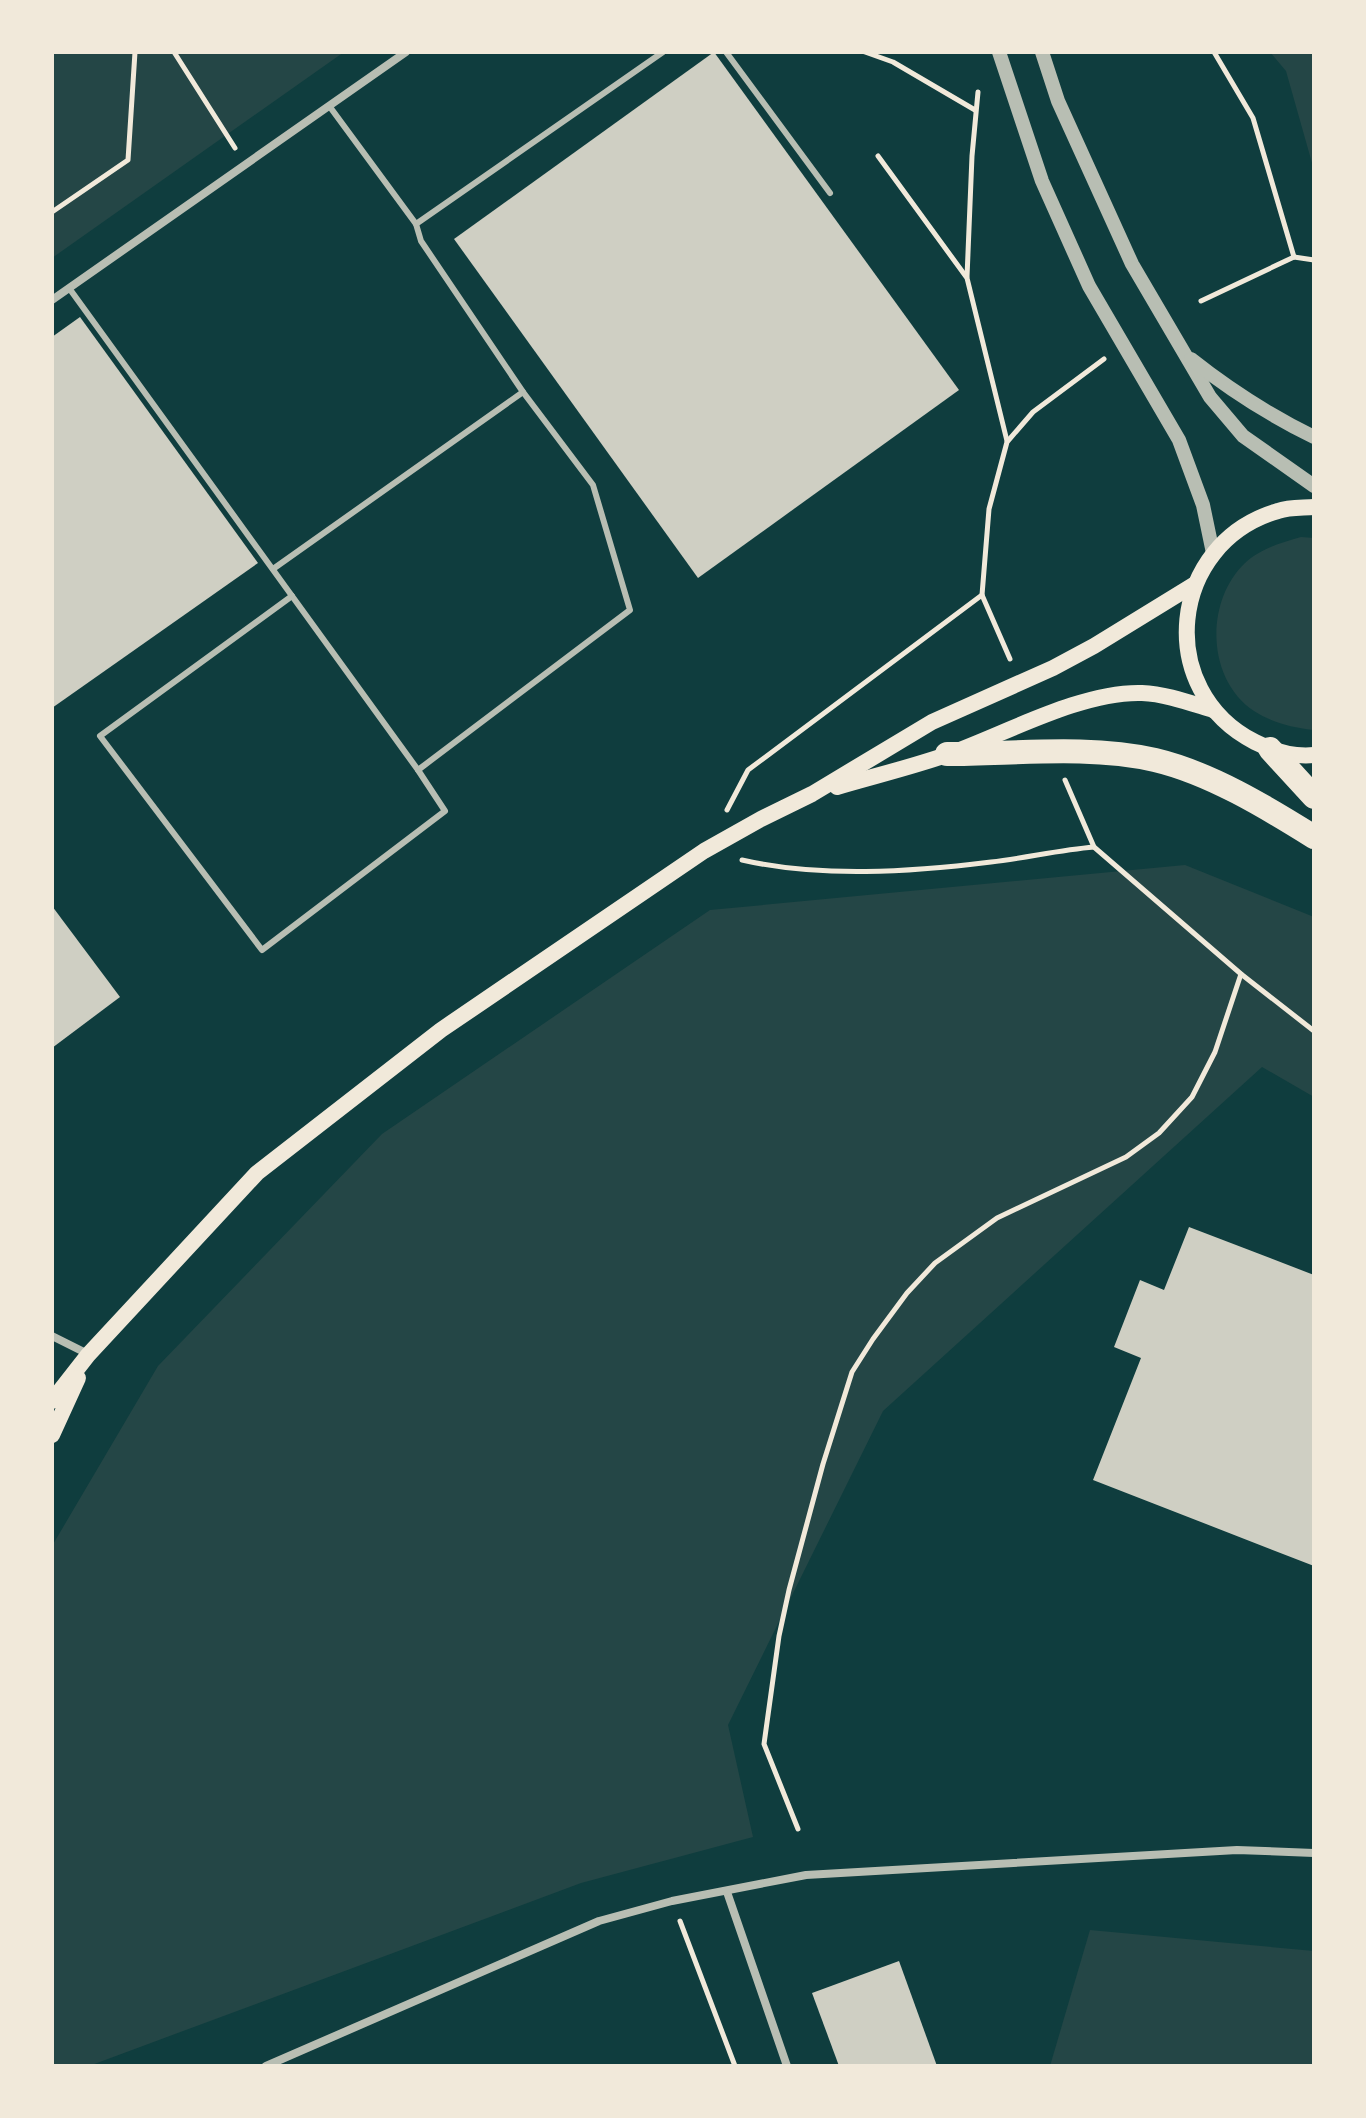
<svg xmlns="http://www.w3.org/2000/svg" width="1366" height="2118" font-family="Ubuntu,sans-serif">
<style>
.green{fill:#244646}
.building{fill:#cfcfc3}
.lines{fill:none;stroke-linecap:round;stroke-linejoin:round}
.path{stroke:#f1e9da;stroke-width:5}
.service{stroke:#b8beb3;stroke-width:6}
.minor{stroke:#b8beb3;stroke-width:8}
.tertiary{stroke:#b8beb3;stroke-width:14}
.secondary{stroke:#f1e9da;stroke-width:16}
.motorway{stroke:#f1e9da;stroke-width:24}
</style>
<rect width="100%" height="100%" fill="#0f3d3e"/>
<g class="green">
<path d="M 52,52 L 344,52 L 52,258 Z"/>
<path d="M 1270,52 L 1314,52 L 1314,170 L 1286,71 Z"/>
<path d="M 1301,537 L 1314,538 L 1313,730 C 1291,727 1273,723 1254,711 C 1206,679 1205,601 1245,563 C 1261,548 1281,543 1301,537 Z"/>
<path d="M 1185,865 L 1314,917 L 1314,1097 L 1262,1067 L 883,1411 L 728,1725 L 753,1837 L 581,1883 L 89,2066 L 52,2066 L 52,1546 L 158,1366 L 382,1134 L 710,910 Z"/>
<path d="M 1090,1930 L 1314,1951 L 1314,2066 L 1050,2066 Z"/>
</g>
<g class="building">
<path d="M 714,52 L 959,390 L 698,578 L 454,239 Z"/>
<path d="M 80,317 L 258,563 L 52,708 L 52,337 Z"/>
<path d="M 52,906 L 120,997 L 52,1048 Z"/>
<path d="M 1189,1227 L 1314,1275 L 1314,1566 L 1093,1480 L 1141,1358 L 1114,1347 L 1140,1280 L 1164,1290 Z"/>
<path d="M 899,1961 L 937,2066 L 839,2066 L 812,1993 Z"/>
</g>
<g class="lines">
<g class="path">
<path d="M 174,52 L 235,148"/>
<path d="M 865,52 L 893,62 L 975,110"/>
<path d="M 1214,52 L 1253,118 L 1294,257"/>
<path d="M 878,156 L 967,278 L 1007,441"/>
<path d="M 52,212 L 128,160 L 135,52"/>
<path d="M 967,277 L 972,156 L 978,92"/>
<path d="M 1201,301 L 1294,257 L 1314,260"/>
<path d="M 1010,659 L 982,595 L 989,509 L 1007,442 L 1033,412 L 1104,359"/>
<path d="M 1065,780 L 1094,847 L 1241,974 L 1314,1031"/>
<path d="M 727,810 L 748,770 L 982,595"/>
<path d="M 742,860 C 820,878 911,872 991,862 C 1026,858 1059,850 1094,847"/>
<path d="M 798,1829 L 764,1744 L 779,1636 L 789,1590 L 823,1464 L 852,1372 L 873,1339 L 907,1293 L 935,1263 L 997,1218 L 1126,1157 L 1159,1133 L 1192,1097 L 1215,1052 L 1241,974"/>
<path d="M 680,1921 L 735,2066"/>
</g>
<g class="service">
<path d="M 726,52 L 830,193"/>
<path d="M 416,224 L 663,52"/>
<path d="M 69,288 L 418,770"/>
<path d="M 273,569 L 523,392"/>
<path d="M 292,596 L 100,736 L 262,950 L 445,811 L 418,770 L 630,610 L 593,485 L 523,392 L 421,241 L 416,224 L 330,107"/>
</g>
<g class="minor">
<path d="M 52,300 L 406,52"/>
<path d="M 52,1336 L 88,1354"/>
<path d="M 727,1892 L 787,2066"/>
<path d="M 266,2066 L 599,1921 L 672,1901 L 806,1875 L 1237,1850 L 1314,1853"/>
</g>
<g class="tertiary">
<path d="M 999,52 L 1042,181 L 1089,286 L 1179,440 L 1203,505 L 1213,553"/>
<path d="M 1042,52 L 1058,101 L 1132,264 L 1210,397 L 1243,436 L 1314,486"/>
<path d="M 1191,359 C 1230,390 1269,415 1314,437"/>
</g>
<g class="secondary">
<path d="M 1314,507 C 1302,508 1289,507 1278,511 C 1168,543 1154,691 1255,742 C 1273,751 1294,757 1314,755"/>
<path d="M 837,787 C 874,776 912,767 949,754 C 1005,734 1082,691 1142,693 C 1166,694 1190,703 1213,710"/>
<path d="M 52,1401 L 88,1355 L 257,1173 L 441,1030 L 704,851 L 761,819 L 812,794 L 932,722 L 1053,668 L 1094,646 L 1195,584"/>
<path d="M 52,1435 L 78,1378"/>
</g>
<g class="motorway">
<path d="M 1270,749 L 1314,797"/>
<path d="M 947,754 C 1015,754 1088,745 1155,760 C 1210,773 1266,807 1314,837"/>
</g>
</g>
<rect width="1366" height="2118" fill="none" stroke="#f1e9da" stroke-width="108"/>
</svg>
